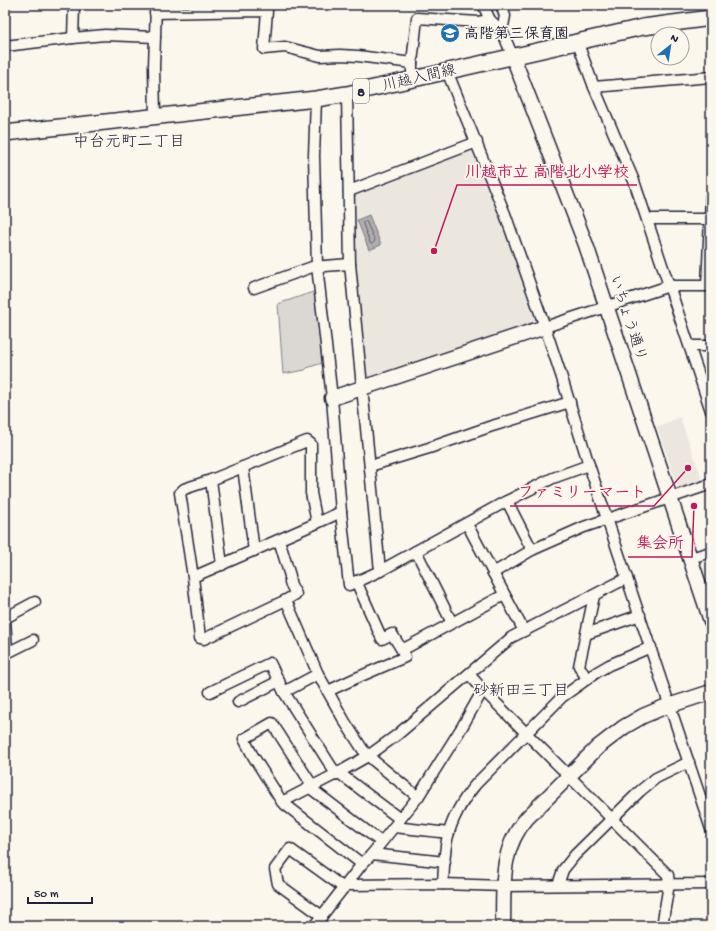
<svg xmlns="http://www.w3.org/2000/svg" width="716" height="931" font-family="'Gochi Hand','Klee One',sans-serif">
<style>
.built{fill:#ebe7df}
.green{fill:#dbd8d3;stroke:#7e7d87}
.water{fill:#b1aeb0;stroke:#787681}
.lines{fill:none;stroke-linecap:round;stroke-linejoin:round}
.shore{stroke:#5b5a6a;stroke-width:1}
.street-casing{stroke:#22223b;stroke-width:13}
.secondary-casing{stroke:#22223b;stroke-width:17}
.primary-casing{stroke:#22223b;stroke-width:18}
.street{stroke:#fbf7ec;stroke-width:10}
.secondary{stroke:#fbf7ec;stroke-width:14}
.primary{stroke:#fbf7ec;stroke-width:15}
.labels{text-anchor:middle;stroke-width:3.5;stroke-linejoin:round;paint-order:stroke}
.shield{fill:#fbf7ec;stroke:#636270;stroke-width:1}
.shield-label{font-size:14px;font-weight:bold;fill:#22223b}
.poi-label{font-size:15px;font-weight:bold;fill:#22223b;stroke:#fbf7ec;text-anchor:start}
.street-label{font-size:15px;fill:#22223b;stroke:#fbf7ec}
.neighbourhood-label{font-size:16px;fill:#22223b;stroke:#fbf7ec}
.leader{fill:none;stroke:#c2185b;stroke-width:1.5}
.callout-dot{fill:#c2185b;stroke:#fbf7ec;stroke-width:1.5}
.callout-label{font-size:16px;text-anchor:middle;font-weight:bold;fill:#c2185b;stroke:#fbf7ec;stroke-width:3.5;stroke-linejoin:round;paint-order:stroke}
</style>
<rect width="100%" height="100%" fill="#fbf7ec"/>
<filter id="ink" filterUnits="userSpaceOnUse"><feTurbulence type="fractalNoise" baseFrequency=".025" numOctaves="2"/><feDisplacementMap in="SourceGraphic" scale="8" xChannelSelector="R" yChannelSelector="G"/><feConvolveMatrix kernelMatrix="1 2 1 2 8 2 1 2 1" color-interpolation-filters="sRGB"/></filter>
<g filter="url(#ink)">
<g class="built">
<path d="M 473,147 L 507,233 L 539,325 L 368,381 L 364,370 L 355,269 L 353,194 Z"/>
<path d="M 680,417 L 703,482 L 681,489 L 678,487 L 657,427 Z"/>
</g>
<path class="green" d="M 319,290 L 325,362 L 307,368 L 305,370 L 283,374 L 278,304 Z"/>
<path class="water" d="M 369,215 L 381,245 L 369,250 L 357,220 Z"/>
<g class="lines">
<path class="shore" d="M 366,221 L 375,241 L 372,244 L 370,243 L 363,224 L 363,222 Z"/>
<g class="street-casing">
<g id="street">
<path d="M 485,5 L 485,9 L 490,20 L 502,31 L 513,57"/>
<path d="M 501,5 L 505,16 L 502,31"/>
<path d="M 155,13 L 267,11 L 264,49 L 285,47 L 320,56 L 340,55 L 358,56 L 412,63"/>
<path d="M 73,38 L 74,5"/>
<path d="M 577,41 L 594,87 L 634,181 L 711,411"/>
<path d="M 5,46 L 73,38 L 105,35 L 155,37"/>
<path d="M 447,71 L 505,214 L 545,327 L 561,375 L 589,465 L 711,829"/>
<path d="M 412,79 L 412,63 L 417,18 L 478,22 L 490,20"/>
<path d="M 594,87 L 711,77"/>
<path d="M 347,94 L 350,264 L 380,571"/>
<path d="M 316,99 L 314,156 L 317,266 L 332,398 L 341,512 L 349,585 L 380,571 L 503,503 L 553,478 L 589,465"/>
<path d="M 155,116 L 154,67 L 156,5"/>
<path d="M 349,191 L 477,142"/>
<path d="M 647,219 L 710,219"/>
<path d="M 707,286 L 711,195"/>
<path d="M 254,288 L 312,267 L 350,264"/>
<path d="M 545,327 L 669,286 L 711,286"/>
<path d="M 690,346 L 711,346"/>
<path d="M 370,466 L 429,448 L 489,427 L 570,402"/>
<path d="M 243,467 L 254,551"/>
<path d="M 211,480 L 222,565"/>
<path d="M 507,501 L 532,550"/>
<path d="M 317,523 L 341,512"/>
<path d="M 467,524 L 524,631"/>
<path d="M 279,540 L 290,576 L 290,583 L 296,594 L 286,600"/>
<path d="M 416,551 L 452,623"/>
<path d="M 690,558 L 711,552"/>
<path d="M 493,573 L 532,550 L 584,527 L 711,484"/>
<path d="M 193,577 L 317,523 L 311,493 L 311,444 L 307,441 L 211,480 L 184,489 L 180,493 L 193,577 L 200,638 L 204,639 L 286,600 L 318,674 L 345,722 L 363,750 L 374,761 L 418,797"/>
<path d="M 356,581 L 382,639 L 392,634 L 402,650"/>
<path d="M 5,618 L 7,652"/>
<path d="M 5,618 L 35,602"/>
<path d="M 586,634 L 640,615"/>
<path d="M 5,654 L 33,640"/>
<path d="M 318,674 L 284,692 L 336,774"/>
<path d="M 469,674 L 483,690 L 668,875 L 669,884 L 662,926"/>
<path d="M 587,679 L 579,666 L 594,596"/>
<path d="M 328,691 L 354,679 L 405,657 L 402,650 L 504,595"/>
<path d="M 210,692 L 270,663 L 284,692"/>
<path d="M 238,702 L 279,681"/>
<path d="M 339,773 L 400,819"/>
<path d="M 312,785 L 272,723 L 244,739 L 253,756 L 282,802 L 362,864"/>
<path d="M 309,787 L 381,842"/>
<path d="M 282,802 L 336,774 L 368,756 L 397,735 L 512,637 L 627,578"/>
<path d="M 394,827 L 449,833"/>
<path d="M 372,854 L 445,862"/>
<path d="M 443,884 C 444,869 444,854 447,840 C 451,820 463,799 476,784 L 562,697 L 597,672 L 609,665 L 651,647"/>
<path d="M 347,885 L 443,884 L 504,886 L 711,884"/>
<path d="M 558,885 L 563,870 L 575,855 L 640,791 L 656,778 L 689,762"/>
<path d="M 322,916 L 278,884 L 275,869 L 290,849 L 344,888"/>
<path d="M 314,926 L 362,864 L 372,854 L 418,797 L 462,727 L 483,690"/>
</g>
</g>
<g class="secondary-casing">
<g id="secondary">
<path d="M 513,57 L 586,245 L 711,621"/>
<path d="M 332,398 L 545,327"/>
<path d="M 503,926 C 504,886 499,850 527,818 L 598,747 L 624,727 L 643,716 L 662,708 L 711,692"/>
</g>
</g>
<g class="primary-casing">
<path id="primary" d="M 5,133 L 316,99 L 347,94 L 643,27 L 711,18"/>
</g>
<use href="#street" class="street"/>
<use href="#secondary" class="secondary"/>
<use href="#primary" class="primary"/>
</g>
</g>
<defs>
<g id="school-disc" transform="scale(1)"><circle r="9.5" fill="#1f6fb2" stroke="#fbf7ec"/><path d="M0-5L7-2L0 1L-7-2ZM-4 1L0 2.5L4 1V4Q0 6-4 4Z" fill="#fff"/></g>
</defs>
<g fill-rule="evenodd">
<use href="#school-disc" x="450" y="33"/>
</g>
<g class="labels">
<rect class="shield" x="353" y="79" width="16" height="24" rx="3"/>
<g class="shield-label">
<text x="361" y="96">8</text>
</g>
<g class="poi-label">
<text x="464" y="38">高階第三保育園</text>
</g>
<g class="street-label">
<text transform="translate(419 77) rotate(-13)" y="5">川越入間線</text>
<text transform="translate(629 318) rotate(72)" y="5">いちょう通り</text>
</g>
<g class="neighbourhood-label">
<text x="129" y="146">中台元町二丁目</text>
<text x="521" y="695">砂新田三丁目</text>
</g>
</g>
<path class="leader" d="M434 251L457 185H637M688 468L654 506H510M694 506L692 557H628"/>
<g class="callout-dot">
<circle cx="434" cy="251" r="4"/>
<circle cx="688" cy="468" r="4"/>
<circle cx="694" cy="506" r="4"/>
</g>
<g class="callout-label">
<text x="547" y="177">川越市立 高階北小学校</text>
<text x="582" y="497">ファミリーマート</text>
<text x="660" y="548">集会所</text>
</g>
<rect width="716" height="931" fill="none" stroke="#fbf7ec" stroke-width="20"/>
<rect x="10" y="10" width="696" height="911" fill="none" stroke="#22223b" stroke-width="1.5" filter="url(#ink)"/>
<g transform="translate(670 46) rotate(30)"><circle r="19" fill="#fbf7ec" stroke="#a4a2a5"/>
<path d="M0-3L7 15L0 10L-7 15Z" fill="#1f6fb2"/>
<text y="-6" font-size="11" font-weight="bold" text-anchor="middle" fill="#22223b">N</text>
</g>
<path d="M28 897v6h64v-6" fill="none" stroke="#22223b" stroke-width="2"/>
<text x="34" y="897" font-size="12" fill="#22223b" stroke="#fbf7ec" stroke-width="3" paint-order="stroke">50 m</text>
</svg>
